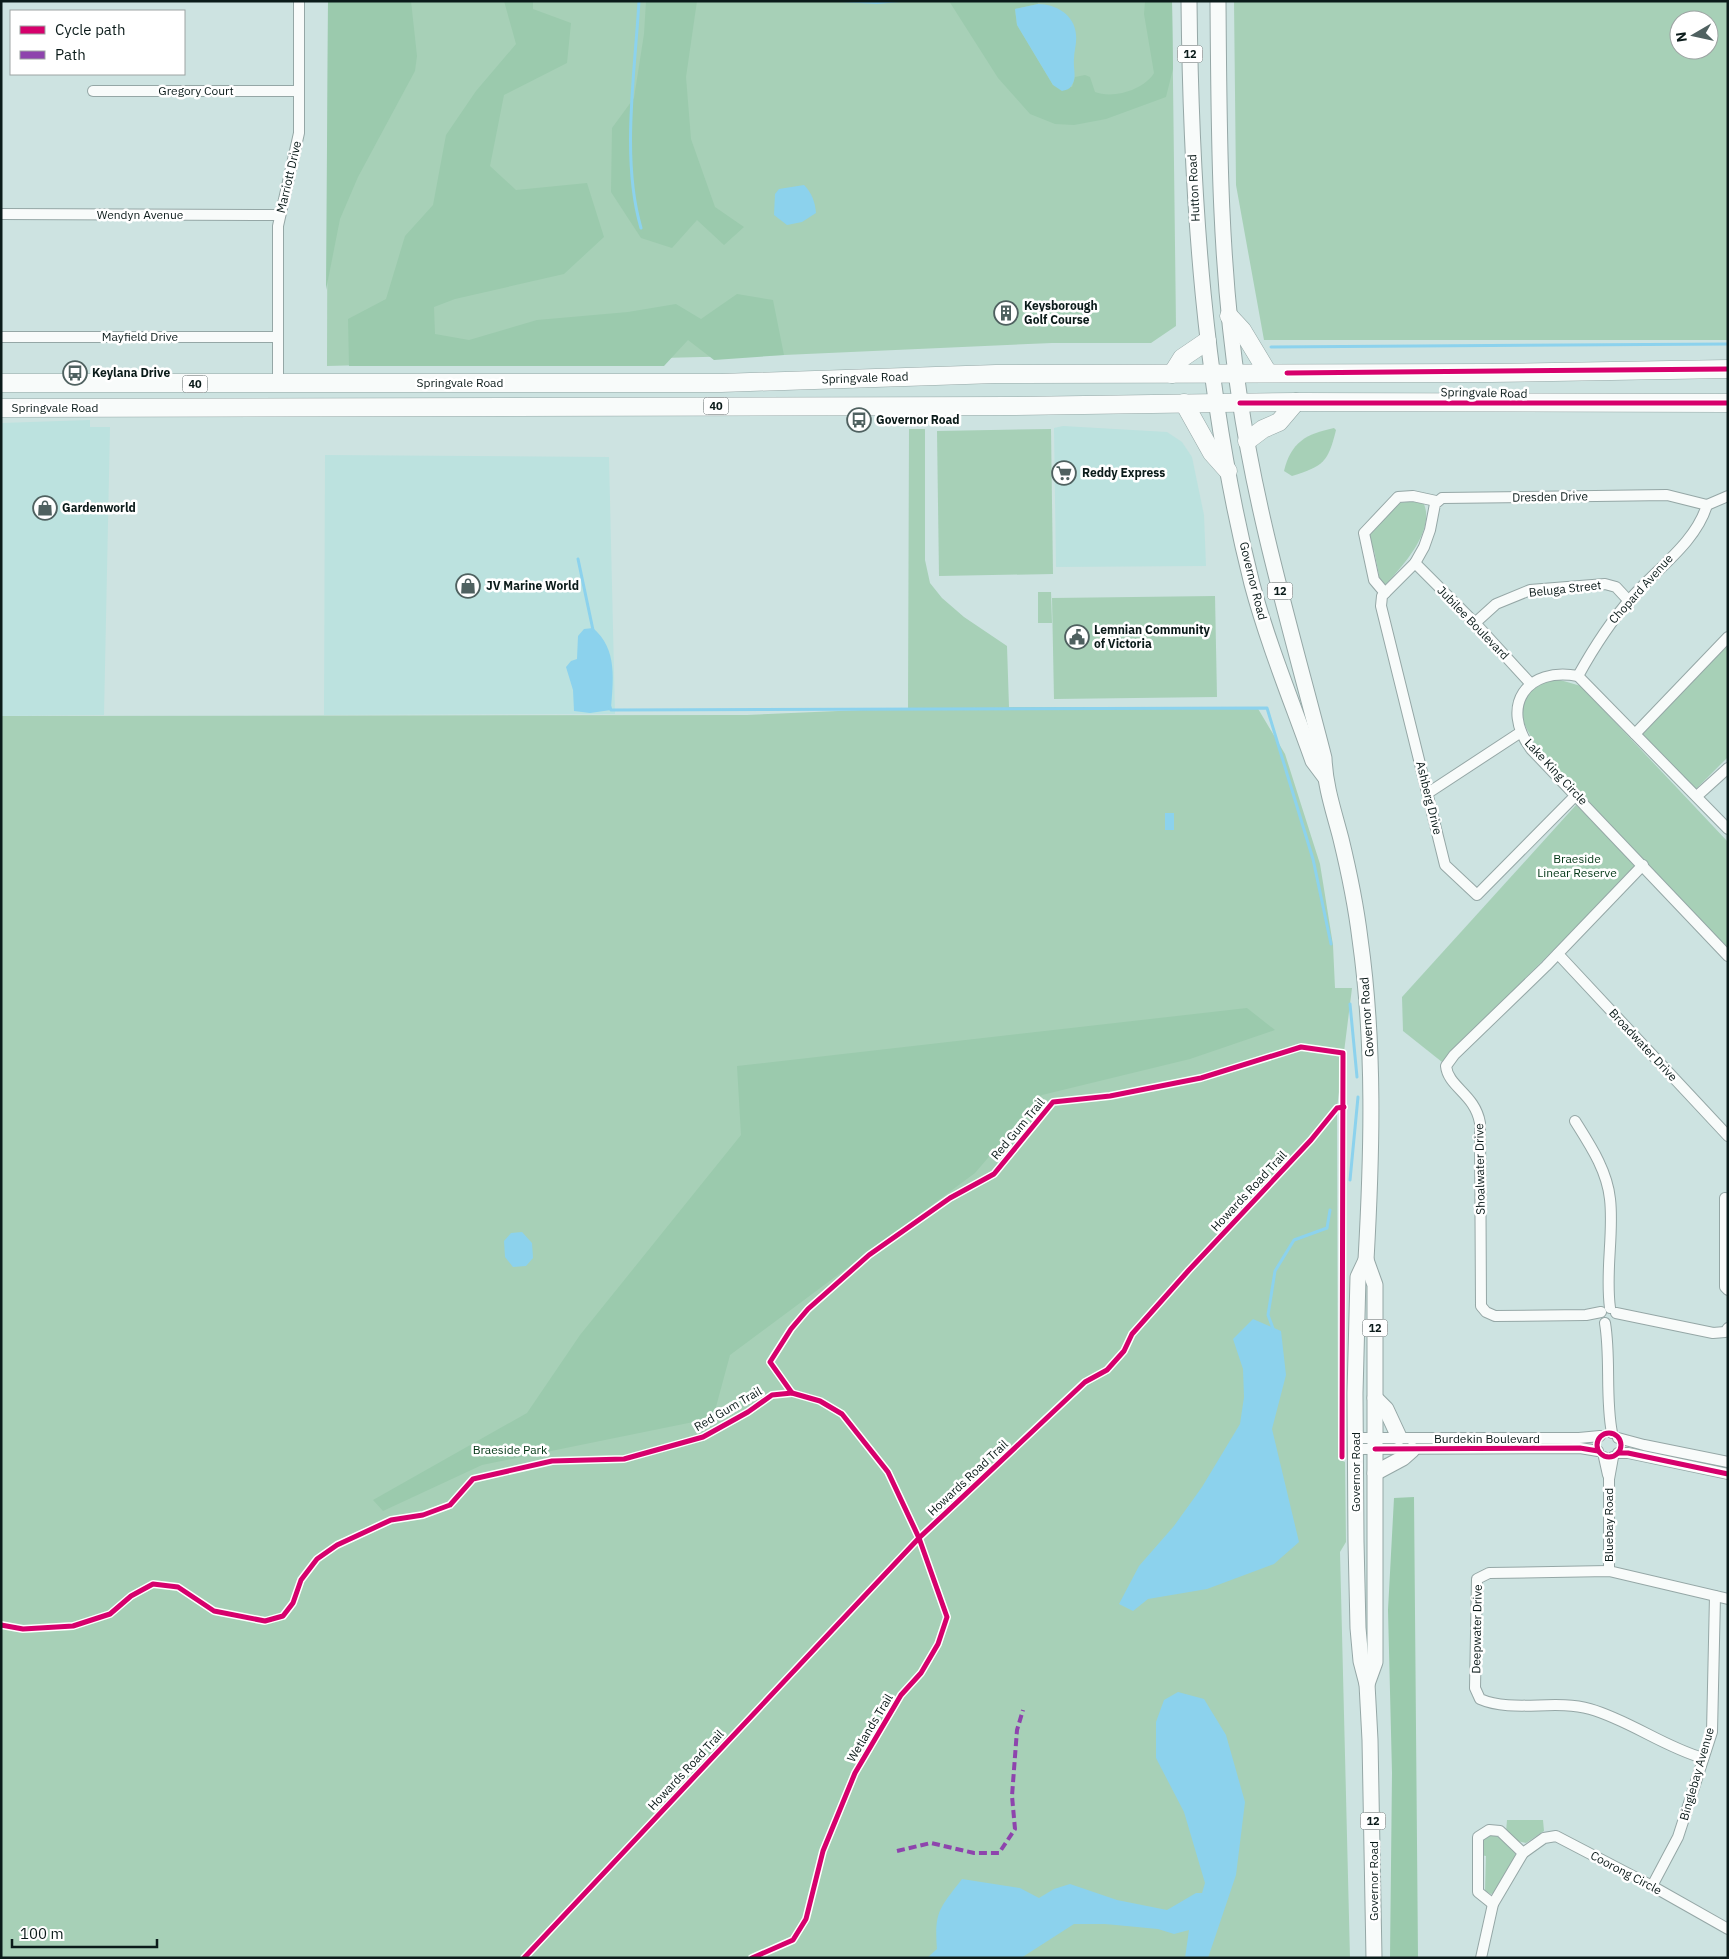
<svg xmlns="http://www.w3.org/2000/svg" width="1729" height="1959" font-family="'IBM Plex Sans',sans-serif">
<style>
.built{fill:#bce2df}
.green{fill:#a7d0b7;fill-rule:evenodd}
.forest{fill:#9bcaad}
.water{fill:#8cd2ed}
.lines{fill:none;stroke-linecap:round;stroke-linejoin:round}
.stream{stroke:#8cd2ed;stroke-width:3}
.street-casing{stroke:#95a7a6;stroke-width:12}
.primary-casing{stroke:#95a7a6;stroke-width:17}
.highway-casing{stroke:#95a7a6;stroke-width:19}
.street{stroke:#f8fbfa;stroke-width:10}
.primary{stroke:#f8fbfa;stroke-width:15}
.highway{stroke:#f8fbfa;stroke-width:18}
.quiet{stroke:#8e44ad;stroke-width:4;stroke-dasharray:8 4;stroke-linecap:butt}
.cycleway-casing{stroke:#fff;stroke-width:8}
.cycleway{stroke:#d6006c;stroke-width:5}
.labels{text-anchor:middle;stroke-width:5;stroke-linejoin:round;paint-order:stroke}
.shield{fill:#fff;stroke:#545f5f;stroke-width:1}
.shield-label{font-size:11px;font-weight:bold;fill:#0b1b1a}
.street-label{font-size:12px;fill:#0b1b1a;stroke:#fff}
.poi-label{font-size:12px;font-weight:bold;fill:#0b1b1a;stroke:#fff;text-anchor:start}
.park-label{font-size:12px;fill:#003614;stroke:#fff}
</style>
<rect width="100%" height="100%" fill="#cde3e1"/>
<g class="built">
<path d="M 90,420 L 90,427 L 110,427 L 104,715 L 1,716 L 1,423 Z"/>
<path d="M 1063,426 L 1167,432 L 1182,442 L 1192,457 L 1204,515 L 1206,566 L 1056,567 L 1054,428 Z"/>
<path d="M 325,455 L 609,457 L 615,714 L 324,715 Z"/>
</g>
<g class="green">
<path d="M 328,1 L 1172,1 L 1176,326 L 1151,343 L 1052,343 L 784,355 L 327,366 Z"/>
<path d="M 1234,1 L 1728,1 L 1728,340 L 1264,340 L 1236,185 ZM 1679,20 L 1709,20 L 1709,50 L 1679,50 Z"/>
<path d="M 1334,428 L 1336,430 C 1328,462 1324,466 1292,476 L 1284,471 C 1291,442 1306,434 1334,428 Z"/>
<path d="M 909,429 L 925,429 L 925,560 L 930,583 L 942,598 L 964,617 L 1007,646 L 1009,707 L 1257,707 L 1285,754 L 1320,864 L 1333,945 L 1335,988 L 1352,988 L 1337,1108 L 1338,1459 L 1345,1462 L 1346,1542 L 1340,1552 L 1350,1958 L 1,1958 L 1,716 L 747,715 L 908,708 Z"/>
<path d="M 1051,429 L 1053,574 L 939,576 L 937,431 Z"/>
<path d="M 1420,501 L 1423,502 C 1437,529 1402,567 1385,585 L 1378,582 L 1376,577 L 1379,575 L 1374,550 L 1370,551 L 1367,538 L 1370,530 L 1372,532 L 1397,506 L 1395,503 Z"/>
<path d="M 1038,592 L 1051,592 L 1052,623 L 1038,623 Z"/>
<path d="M 1215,596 L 1217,697 L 1054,699 L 1052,598 Z"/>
<path d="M 1728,643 L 1728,757 L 1696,789 L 1640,733 Z"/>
<path d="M 1553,678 L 1581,686 L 1728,842 L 1728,952 L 1538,750 L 1520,716 L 1528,692 Z"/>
<path d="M 1576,805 L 1637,866 L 1442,1062 L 1403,1031 L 1402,997 Z"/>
<path d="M 1507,1820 L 1543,1820 L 1544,1831 L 1526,1843 L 1517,1841 L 1506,1832 Z"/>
<path d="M 1495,1835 C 1504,1840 1516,1847 1516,1859 L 1498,1892 L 1491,1894 L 1485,1891 L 1486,1856 L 1481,1855 L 1481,1842 L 1484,1837 Z"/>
</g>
<g class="forest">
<path d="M 328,1 L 411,1 L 417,56 L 415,71 L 358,177 L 340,219 L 326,290 Z"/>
<path d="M 504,1 L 533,1 L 533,9 L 571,23 L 567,63 L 504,95 L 490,166 L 516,190 L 587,183 L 604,237 L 564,274 L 455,299 L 434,307 L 435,334 L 469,340 L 537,320 L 628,312 L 676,304 L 701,319 L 737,294 L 773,300 L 784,355 L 714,360 L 688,340 L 664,366 L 349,366 L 348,319 L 386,299 L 405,236 L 433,205 L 446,135 L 476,91 L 516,44 Z"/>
<path d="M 646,1 L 697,1 L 686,77 L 691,139 L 715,207 L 744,227 L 724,245 L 697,220 L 672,248 L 641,238 L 611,192 L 612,128 L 634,98 L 644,34 Z"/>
<path d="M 949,1 L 1037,1 L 1038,4 L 1015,9 L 1017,25 L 1053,85 L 1072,87 L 1075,77 L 1085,75 L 1090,77 L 1095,92 C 1113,99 1144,90 1154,73 L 1144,14 L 1145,1 L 1172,1 L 1173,69 L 1166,97 L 1106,119 L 1074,125 L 1055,124 L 1030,114 L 998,78 Z"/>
<path d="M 1247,1008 L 1275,1030 L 1190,1059 L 1042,1095 L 975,1173 L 730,1355 L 713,1418 L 482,1465 L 383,1511 L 373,1500 L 527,1413 L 580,1335 L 741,1135 L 737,1066 Z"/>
<path d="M 1414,1497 L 1418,1958 L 1390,1958 L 1392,1773 L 1388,1610 L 1394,1498 Z"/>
</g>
<g class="water">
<path d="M 823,1 L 910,1 L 877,4 Z"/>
<path d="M 1038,4 C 1056,4 1075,15 1076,35 C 1077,43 1074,51 1074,59 C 1073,68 1077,77 1072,85 C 1070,89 1066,90 1062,91 L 1053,85 L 1017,25 L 1015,9 Z"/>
<path d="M 804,185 C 812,193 815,202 816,213 L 802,222 L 787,225 L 774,215 L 775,194 L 779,189 Z"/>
<path d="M 593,628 C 618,650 613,679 611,710 L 590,713 L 574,711 L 573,690 L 566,667 L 571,661 L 577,659 L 578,636 L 584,629 Z"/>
<rect x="1165" y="813" width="9" height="17"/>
<path d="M 522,1232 L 532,1243 L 533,1258 L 526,1266 L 513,1267 L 505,1257 L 504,1241 L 511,1233 Z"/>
<path d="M 1253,1319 L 1281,1331 L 1286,1375 L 1272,1429 L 1299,1542 L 1274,1564 L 1207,1589 L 1148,1599 L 1133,1611 L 1119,1604 L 1139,1566 L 1174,1526 L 1202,1487 L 1240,1424 L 1244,1397 L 1243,1369 L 1233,1339 Z"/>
<path d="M 1178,1692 L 1204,1699 L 1226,1735 L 1245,1802 L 1236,1875 L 1208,1958 L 1185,1958 L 1189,1930 L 1174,1934 L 1158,1929 L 1105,1924 L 1074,1924 L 1021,1958 L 927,1958 L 937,1949 C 934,1911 940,1908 962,1879 L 1020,1888 L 1039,1898 L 1054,1889 L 1070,1884 L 1117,1900 L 1167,1910 L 1196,1893 L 1202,1893 L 1205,1883 L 1184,1812 L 1156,1758 L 1156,1722 L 1164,1700 Z"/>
</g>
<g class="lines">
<g class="stream">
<path d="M 639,1 C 635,72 621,160 641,228"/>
<path d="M 1271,347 L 1728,344"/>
<path d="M 578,559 L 593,630"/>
<path d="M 610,707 L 611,710 L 1267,708 L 1313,859 L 1331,944"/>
<path d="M 1350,1004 L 1357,1077"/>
<path d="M 1350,1180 L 1358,1097"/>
<path d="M 1274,1331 L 1268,1315 L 1275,1271 L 1294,1240 L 1327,1228 L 1330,1210"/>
</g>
<g class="street-casing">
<g id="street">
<path d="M 93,91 L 299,91"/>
<path d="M 1,214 L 279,215"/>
<path d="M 1,337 L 278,337"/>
<path d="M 278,383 L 278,226 L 299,133 L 299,1"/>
<path d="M 1415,563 L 1475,623 L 1531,684"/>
<path d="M 1385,593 L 1374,580 L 1364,533 L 1398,497 L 1413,496 L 1436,501"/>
<path d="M 1475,623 L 1496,604 L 1530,590 L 1605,584 L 1616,587 L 1629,601"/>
<path d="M 1578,676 C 1594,647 1610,622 1632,597 C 1658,568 1696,542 1707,505"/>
<path d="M 1635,734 L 1728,637"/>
<path d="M 1428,793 L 1521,732"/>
<path d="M 1576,795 L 1477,895 L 1445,865 L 1381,606 L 1382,596 L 1415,563 L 1424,547 L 1430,530 L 1435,504 L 1442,498 L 1667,495 L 1707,505 L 1728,496"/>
<path d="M 1697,796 L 1728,768"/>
<path d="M 1728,829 L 1578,676 C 1527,666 1499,706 1531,749 L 1728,956"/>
<path d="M 1558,954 L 1728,1136"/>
<path d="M 1575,1121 C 1590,1145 1607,1170 1610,1199 C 1614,1234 1605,1271 1610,1308"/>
<path d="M 1725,1198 L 1725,1287 L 1728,1290"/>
<path d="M 1601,1312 L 1586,1315 L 1495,1316 L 1486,1312 L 1481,1306 L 1480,1123 C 1475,1094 1448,1087 1446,1066 L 1454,1055 L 1546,966 L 1643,865"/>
<path d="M 1616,1313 L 1713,1333 L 1725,1332 L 1728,1328"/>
<path d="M 1605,1323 C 1611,1359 1605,1397 1612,1433"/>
<path d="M 1355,1438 L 1579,1438 L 1600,1436"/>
<path d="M 1618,1438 L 1644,1445 L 1728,1462"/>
<path d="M 1356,1449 L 1580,1448 L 1598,1451"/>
<path d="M 1618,1453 L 1628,1453 L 1728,1474"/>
<path d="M 1604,1457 L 1608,1475"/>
<path d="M 1609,1571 L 1609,1479 L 1613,1457"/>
<path d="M 1703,1758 C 1664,1747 1629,1720 1590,1709 C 1555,1699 1512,1713 1480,1699 L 1475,1688 L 1477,1579 L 1489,1573 L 1609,1571 L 1728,1599"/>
<path d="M 1652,1886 L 1678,1837 L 1712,1732 L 1715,1596"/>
<path d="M 1493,1904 L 1478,1892 L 1478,1837 L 1489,1830 L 1500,1831 L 1523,1853"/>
<path d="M 1481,1958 L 1493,1904 L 1523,1853 L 1544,1838 L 1556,1836 L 1652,1886 L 1728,1929"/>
</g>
</g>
<g class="primary-casing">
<g id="primary">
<path d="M 1189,1 C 1191,198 1204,393 1252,584 C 1268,644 1292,702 1313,761 L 1325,777"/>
<path d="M 1218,1 C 1219,133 1219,264 1239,394 C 1257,518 1293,637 1324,758 C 1325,786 1334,812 1341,839 C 1349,872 1356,906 1360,939 C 1375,1045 1372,1153 1366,1260 L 1358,1277 L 1355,1393 L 1356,1541 L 1358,1628 L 1361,1661 L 1367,1684 L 1370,1740 L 1374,1958"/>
<path d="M 1366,1260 L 1375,1285 L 1375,1662 L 1367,1684"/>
<path d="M 1375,1398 L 1386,1409 L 1399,1437"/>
<path d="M 1375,1473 L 1403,1458 L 1412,1450"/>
</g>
</g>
<g class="highway-casing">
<g id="highway">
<path d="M 1229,316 L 1242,330 L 1268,373"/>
<path d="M 1172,374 L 1182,358 L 1207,341"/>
<path d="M 1,383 L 721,383 L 996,374 L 1491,373 L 1728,369"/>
<path d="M 1184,403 L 1212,453 L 1228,471"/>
<path d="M 1,408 L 1016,406 L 1296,402 L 1728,403"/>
<path d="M 1247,441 L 1263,429 L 1279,422 L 1296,402"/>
</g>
</g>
<use href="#street" class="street"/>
<use href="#primary" class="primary"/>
<use href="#highway" class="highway"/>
<path class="quiet" d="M 897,1851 L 931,1843 L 974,1853 L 999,1853 L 1015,1829 L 1012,1796 L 1017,1730 L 1023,1710"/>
<g class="cycleway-casing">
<g id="cycleway">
<path d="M 1287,373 L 1728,369"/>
<path d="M 1240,403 L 1728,403"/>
<circle cx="1609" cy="1445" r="12"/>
<path d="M 1375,1449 L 1580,1448 L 1598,1451"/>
<path d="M 1618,1453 L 1628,1453 L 1728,1474"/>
<path d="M 1,1625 L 23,1629 L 73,1626 L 110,1614 L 131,1596 L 153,1584 L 178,1587 L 214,1611 L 265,1621 L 283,1616 L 293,1603 L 301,1580 L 317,1559 L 337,1545 L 391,1520 L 423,1515 L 450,1505 L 473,1479 L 552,1461 L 624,1459 L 703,1437 L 748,1412 L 772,1395 L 792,1393 L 770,1362 L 791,1329 L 808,1309 L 869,1255 L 950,1198 L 994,1174 L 1053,1102 L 1110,1096 L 1201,1078 L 1301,1047 L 1343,1053 L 1342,1457"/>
<path d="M 524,1958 L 919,1538 L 1085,1382 L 1107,1370 L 1124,1351 L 1132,1334 L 1189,1270 L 1311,1140 L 1337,1108 L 1344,1107"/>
<path d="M 752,1958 L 793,1940 L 806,1919 L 823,1851 L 855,1773 L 901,1695 L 921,1673 L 938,1644 L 947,1617 L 919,1538 L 888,1472 L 842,1414 L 820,1401 L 792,1393"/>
</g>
</g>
<use href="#cycleway" class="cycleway"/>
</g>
<defs>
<g id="building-ring" transform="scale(1.25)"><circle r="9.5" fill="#fff" stroke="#4f6160" stroke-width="1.5"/><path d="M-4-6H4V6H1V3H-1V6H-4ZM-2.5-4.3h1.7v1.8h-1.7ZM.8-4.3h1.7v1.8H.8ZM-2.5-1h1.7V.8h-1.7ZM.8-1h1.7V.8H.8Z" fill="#4f6160"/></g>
<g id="bus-ring" transform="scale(1.25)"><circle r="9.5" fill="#fff" stroke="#4f6160" stroke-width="1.5"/><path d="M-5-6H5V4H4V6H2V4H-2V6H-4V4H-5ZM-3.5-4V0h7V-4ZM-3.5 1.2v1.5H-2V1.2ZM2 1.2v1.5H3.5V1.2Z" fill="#4f6160"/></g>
<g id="supermarket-ring" transform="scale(1.25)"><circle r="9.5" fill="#fff" stroke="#4f6160" stroke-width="1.5"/><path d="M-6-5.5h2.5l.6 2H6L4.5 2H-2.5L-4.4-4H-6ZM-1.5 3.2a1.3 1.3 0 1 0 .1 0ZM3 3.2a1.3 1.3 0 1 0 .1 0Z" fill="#4f6160"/></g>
<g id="shop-ring" transform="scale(1.25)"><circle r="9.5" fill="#fff" stroke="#4f6160" stroke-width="1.5"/><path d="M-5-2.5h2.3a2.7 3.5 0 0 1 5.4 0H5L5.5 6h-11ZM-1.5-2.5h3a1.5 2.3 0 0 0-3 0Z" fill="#4f6160"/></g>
<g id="civic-ring" transform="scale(1.25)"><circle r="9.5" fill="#fff" stroke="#4f6160" stroke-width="1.5"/><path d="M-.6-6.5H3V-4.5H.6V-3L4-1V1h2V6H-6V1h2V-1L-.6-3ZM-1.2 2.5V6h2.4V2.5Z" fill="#4f6160"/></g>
</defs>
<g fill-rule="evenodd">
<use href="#building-ring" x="1006" y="313"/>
<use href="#bus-ring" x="75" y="373"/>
<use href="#bus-ring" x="859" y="420"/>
<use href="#supermarket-ring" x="1064" y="473"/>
<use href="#shop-ring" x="45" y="508"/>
<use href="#shop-ring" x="468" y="586"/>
<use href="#civic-ring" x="1077" y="637"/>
</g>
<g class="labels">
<g class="shield">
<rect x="1177.5" y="45.5" width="25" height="17" rx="4"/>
<rect x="182.5" y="375.5" width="25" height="17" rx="4"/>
<rect x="703.5" y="397.5" width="25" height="17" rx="4"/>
<rect x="1267.5" y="582.5" width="25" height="17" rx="4"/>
<rect x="1362.5" y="1319.5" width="25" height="17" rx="4"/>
<rect x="1360.5" y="1812.5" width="25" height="17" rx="4"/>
</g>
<g class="shield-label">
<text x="1190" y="58">12</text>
<text x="195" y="388">40</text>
<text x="716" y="410">40</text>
<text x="1280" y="595">12</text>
<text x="1375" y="1332">12</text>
<text x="1373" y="1825">12</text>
</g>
<g class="street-label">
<text x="196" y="95">Gregory Court</text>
<text transform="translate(289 177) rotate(-77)" y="4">Marriott Drive</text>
<text transform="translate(1194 188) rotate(-93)" y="4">Hutton Road</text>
<text x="140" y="219">Wendyn Avenue</text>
<text x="140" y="341">Mayfield Drive</text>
<text transform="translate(865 378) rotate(-2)" y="4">Springvale Road</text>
<text x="460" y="387">Springvale Road</text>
<text transform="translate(1484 393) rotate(1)" y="4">Springvale Road</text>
<text x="55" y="412">Springvale Road</text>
<text transform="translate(1550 497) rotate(-1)" y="4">Dresden Drive</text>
<text transform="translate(1253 581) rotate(76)" y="4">Governor Road</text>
<text transform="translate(1565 589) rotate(-6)" y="4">Beluga Street</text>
<text transform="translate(1641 589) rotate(-48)" y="4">Chopard Avenue</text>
<text transform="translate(1473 623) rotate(46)" y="4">Jubilee Boulevard</text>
<text transform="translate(1556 772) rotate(47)" y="4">Lake King Circle</text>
<text transform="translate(1429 798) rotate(76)" y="4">Ashberg Drive</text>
<text transform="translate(1367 1017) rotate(-94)" y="4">Governor Road</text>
<text transform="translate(1643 1045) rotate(47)" y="4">Broadwater Drive</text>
<text transform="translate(1018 1129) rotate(-50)" y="4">Red Gum Trail</text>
<text transform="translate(1480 1169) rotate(-91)" y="4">Shoalwater Drive</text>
<text transform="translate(1249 1191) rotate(-47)" y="4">Howards Road Trail</text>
<text transform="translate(728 1409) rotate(-30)" y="4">Red Gum Trail</text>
<text x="1487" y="1443">Burdekin Boulevard</text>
<text transform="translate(1356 1472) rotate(-90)" y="4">Governor Road</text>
<text transform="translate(968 1478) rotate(-43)" y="4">Howards Road Trail</text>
<text transform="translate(1609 1525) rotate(-90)" y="4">Bluebay Road</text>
<text transform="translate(1477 1629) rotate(-89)" y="4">Deepwater Drive</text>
<text transform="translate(870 1728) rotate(-59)" y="4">Wetlands Trail</text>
<text transform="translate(686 1770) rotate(-47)" y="4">Howards Road Trail</text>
<text transform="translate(1697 1774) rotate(-74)" y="4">Binglebay Avenue</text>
<text transform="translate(1626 1873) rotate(28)" y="4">Coorong Circle</text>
<text transform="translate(1374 1881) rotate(-90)" y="4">Governor Road</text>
</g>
<g class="poi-label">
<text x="1024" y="310">Keysborough<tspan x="1024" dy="14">Golf Course</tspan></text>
<text x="92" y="377">Keylana Drive</text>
<text x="876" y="424">Governor Road</text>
<text x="1082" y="477">Reddy Express</text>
<text x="62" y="512">Gardenworld</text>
<text x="486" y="590">JV Marine World</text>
<text x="1094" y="634">Lemnian Community<tspan x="1094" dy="14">of Victoria</tspan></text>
</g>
<g class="park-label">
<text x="1577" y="863">Braeside<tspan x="1577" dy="14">Linear Reserve</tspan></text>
<text x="510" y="1454">Braeside Park</text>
</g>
</g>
<rect width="1729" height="1959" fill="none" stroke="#0b1b1a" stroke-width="5"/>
<rect x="10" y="10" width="175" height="65" fill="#ffffff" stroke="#9da4a3"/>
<rect x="20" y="26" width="25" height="8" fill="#d6006c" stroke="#9da4a3"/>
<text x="55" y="35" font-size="15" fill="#0b1b1a">Cycle path</text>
<rect x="20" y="51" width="25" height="8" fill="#8e44ad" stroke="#9da4a3"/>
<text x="55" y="60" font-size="15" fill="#0b1b1a">Path</text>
<g transform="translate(1694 35) rotate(261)"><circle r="24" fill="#ffffff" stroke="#9da4a3"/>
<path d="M0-4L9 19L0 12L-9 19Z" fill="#4f6160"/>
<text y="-8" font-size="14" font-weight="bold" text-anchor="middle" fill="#0b1b1a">N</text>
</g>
<path d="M12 1939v8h145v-8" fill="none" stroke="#0b1b1a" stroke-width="2.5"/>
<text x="20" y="1939" font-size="15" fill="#0b1b1a" stroke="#ffffff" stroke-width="4" paint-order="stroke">100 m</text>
</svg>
